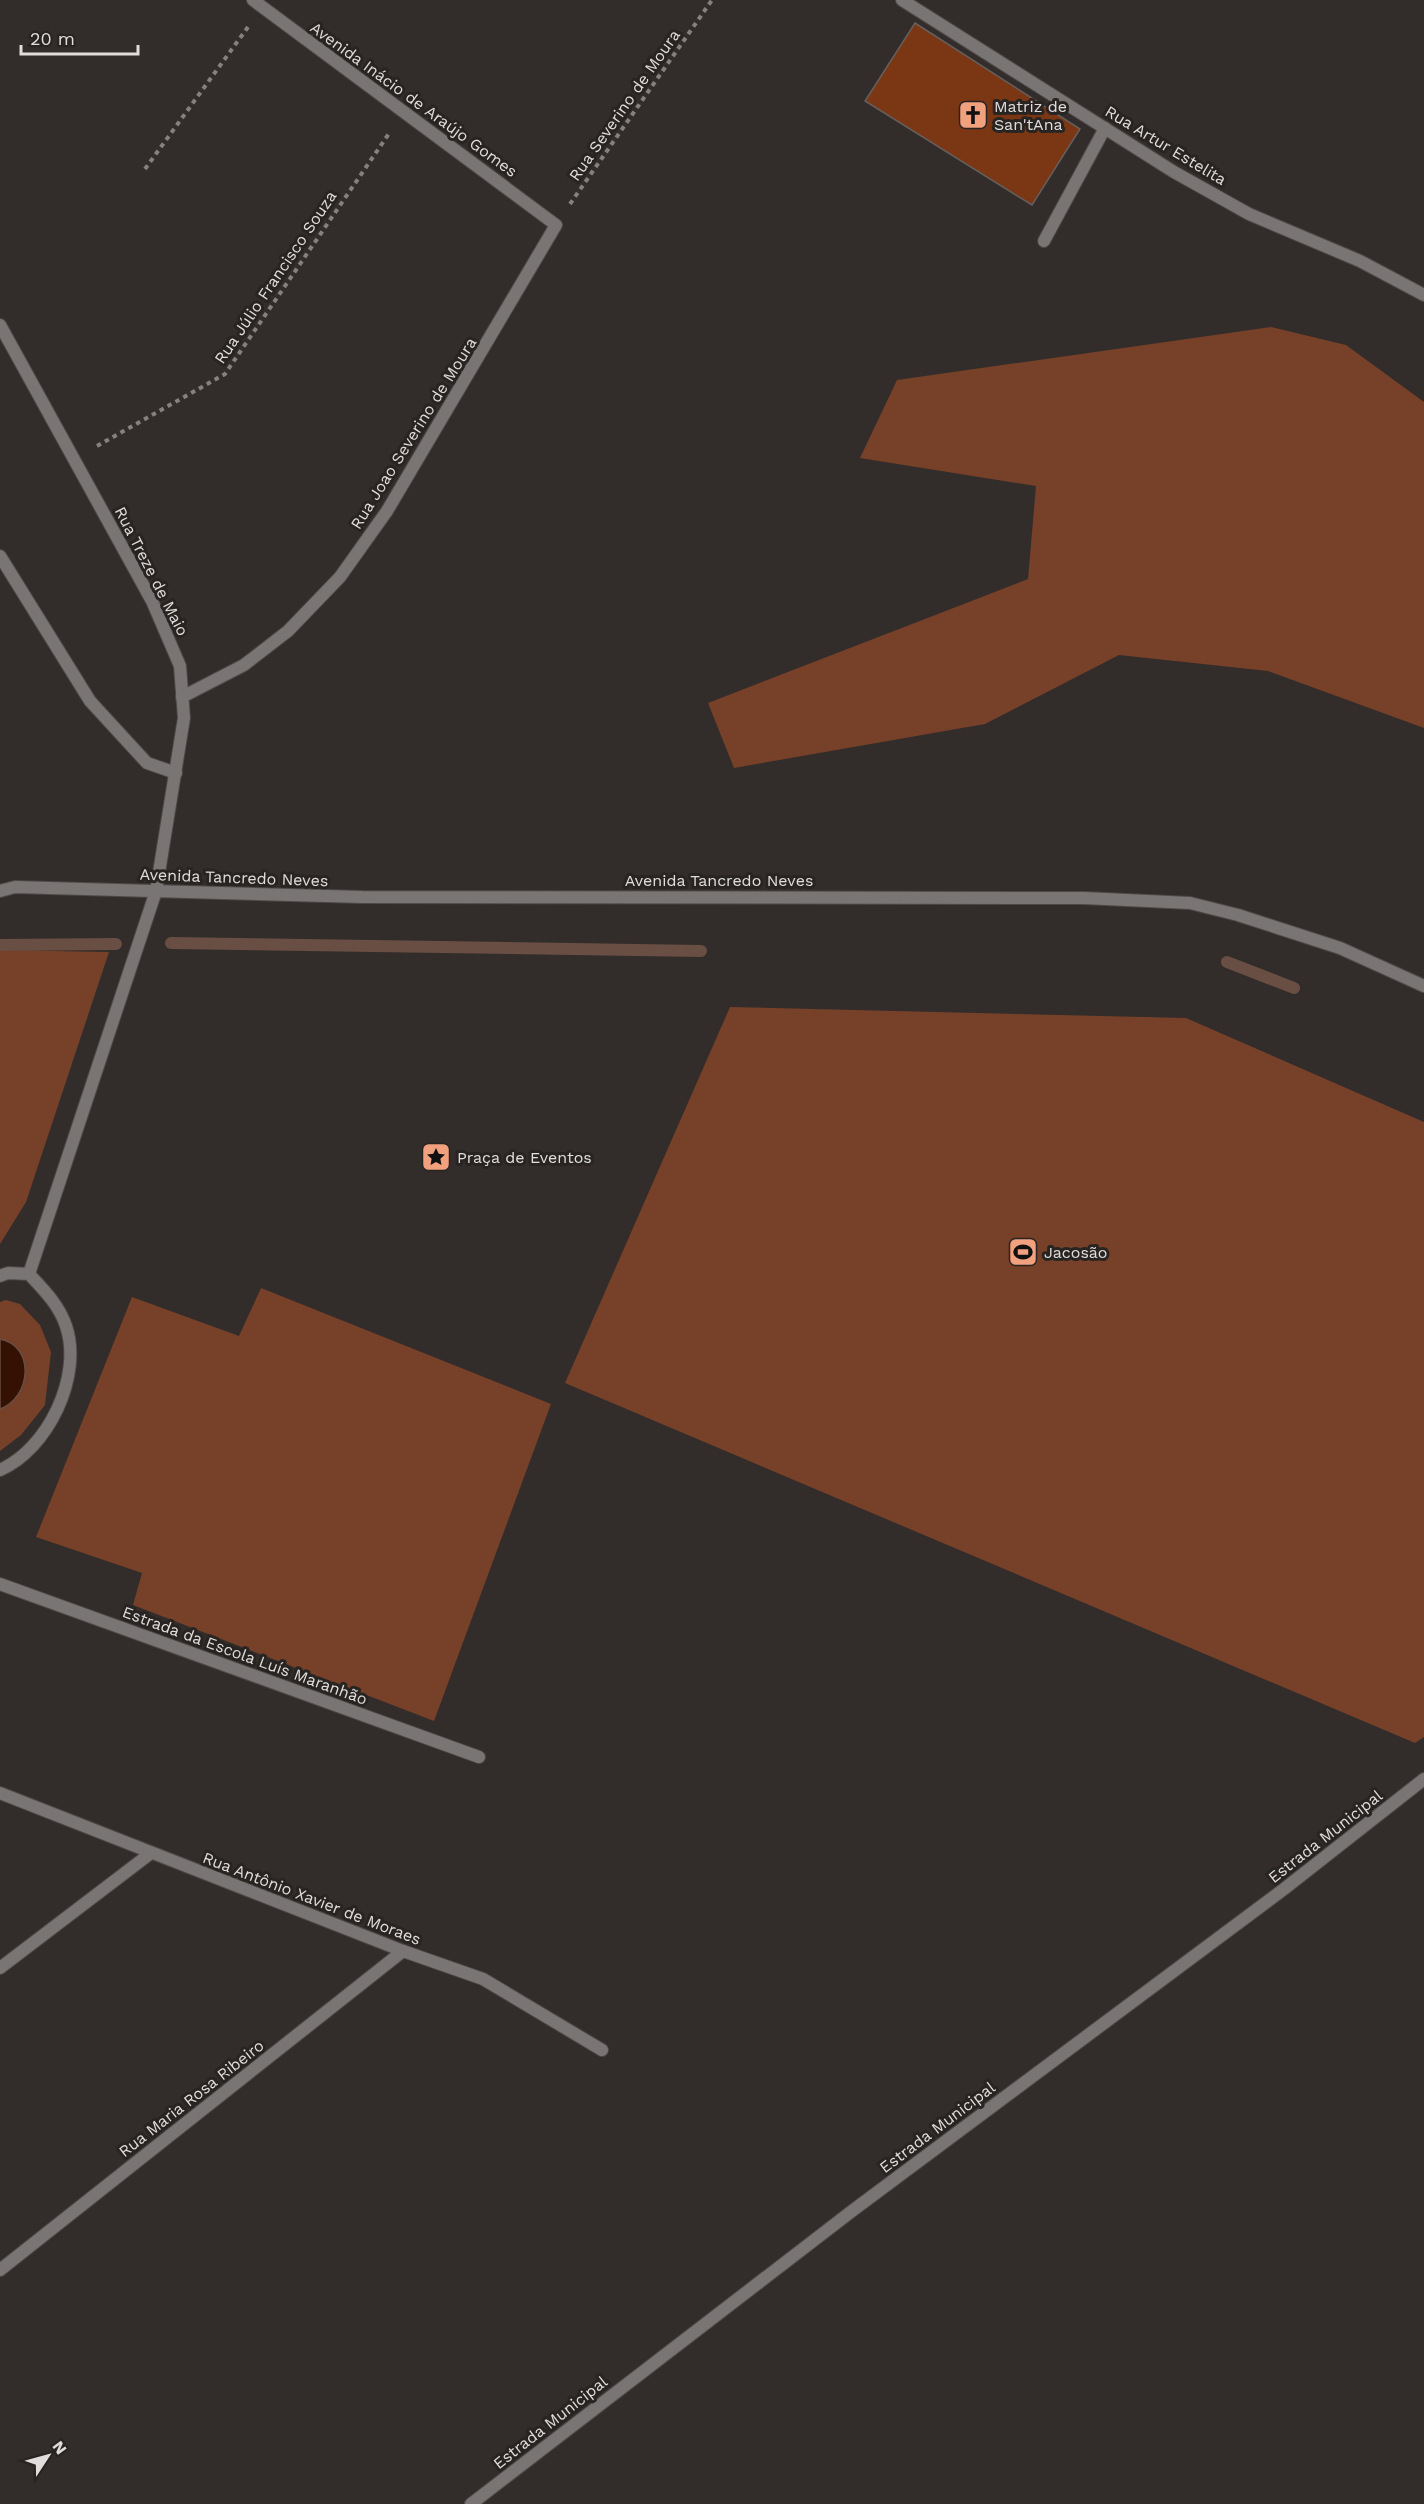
<svg xmlns="http://www.w3.org/2000/svg" width="1424" height="2504" font-family="'Work Sans',sans-serif">
<style>
.green{fill:#774028}
.water{fill:#341102;stroke:#684e43;stroke-width:1.5}
.lines{fill:none;stroke-linecap:round;stroke-linejoin:round}
.stream{stroke:#684e43;stroke-width:12}
.building{fill:#7b3614;stroke:#65605d;stroke-width:1.5}
.minor-casing{stroke:#4e4947;stroke-width:14}
.path{stroke:#85817f;stroke-width:4;stroke-dasharray:4.5 4.5;stroke-linecap:butt}
.minor{stroke:#787574;stroke-width:12}
.labels{text-anchor:middle;stroke-width:6;stroke-linejoin:round;paint-order:stroke}
.street-label{font-size:16px;fill:#e1dddc;stroke:#282422}
.poi-label{font-size:16px;fill:#e1dddc;stroke:#282422;text-anchor:start}
</style>
<rect width="100%" height="100%" fill="#322d2b"/>
<g class="green">
<path d="M 1271,327 L 1346,345 L 1424,402 L 1424,728 L 1268,671 L 1119,655 L 985,724 L 734,768 L 708,703 L 1028,579 L 1036,486 L 860,458 L 897,380 Z"/>
<path d="M 0,950 L 109,952 L 26,1202 L 0,1244 Z"/>
<path d="M 730,1007 L 1186,1018 L 1424,1122 L 1424,1737 L 1415,1743 L 565,1383 Z"/>
<path d="M 261,1288 L 551,1404 L 434,1721 L 133,1605 L 142,1573 L 36,1537 L 132,1297 L 239,1336 Z"/>
<path d="M 6,1300 L 20,1304 L 40,1325 L 51,1352 L 45,1405 L 21,1435 L 0,1451 L 0,1302 Z"/>
</g>
<path class="water" d="M 0,1339 C 36,1346 31,1398 0,1409 Z"/>
<g class="lines">
<g class="stream">
<path d="M 171,943 L 701,951"/>
<path d="M 0,945 L 116,944"/>
<path d="M 1227,962 L 1294,988"/>
</g>
</g>
<path class="building" d="M 915,23 L 1080,129 L 1032,205 L 865,101 Z"/>
<g class="lines">
<g class="minor-casing">
<g id="minor">
<path d="M 902,0 L 1174,172 L 1249,214 L 1360,261 L 1424,295"/>
<path d="M 1044,241 L 1105,128"/>
<path d="M 0,325 L 152,601 L 180,666 L 184,718 L 156,891 L 29,1274"/>
<path d="M 0,556 L 90,701 L 147,763 L 176,773"/>
<path d="M 182,697 L 244,665 L 288,631 L 340,577 L 387,511 L 556,225 L 253,0"/>
<path d="M 0,891 L 15,887 L 362,897 L 1084,898 L 1190,903 L 1238,915 L 1340,948 L 1424,986"/>
<path d="M 0,1276 L 8,1273 L 29,1274 C 44,1290 59,1305 66,1326 C 83,1376 48,1449 0,1470"/>
<path d="M 0,1584 L 479,1757"/>
<path d="M 0,1793 L 403,1951 L 483,1979 L 602,2050"/>
<path d="M 0,1968 L 151,1853"/>
<path d="M 0,2270 L 403,1951"/>
<path d="M 471,2504 L 852,2211 L 1284,1889 L 1424,1779"/>
</g>
</g>
<g class="path">
<path d="M 145,169 L 248,27"/>
<path d="M 570,204 L 712,0"/>
<path d="M 97,446 L 225,374 L 390,132"/>
</g>
<use href="#minor" class="minor"/>
</g>
<defs>
<g id="church-square" transform="scale(1.5)"><rect x="-9" y="-9" width="18" height="18" rx="4" fill="#f2a17e" stroke="#282422"/><path d="M-1.2-6h2.4v3.5h3.3v2.4h-3.3V6h-2.4V-.1h-3.3v-2.4h3.3Z" fill="#111"/></g>
<g id="sight-square" transform="scale(1.5)"><rect x="-9" y="-9" width="18" height="18" rx="4" fill="#f2a17e" stroke="#282422"/><path d="M0-6L1.8-2.2L6-1.7L2.9 1.2L3.7 5.4L0 3.3L-3.7 5.4L-2.9 1.2L-6-1.7L-1.8-2.2Z" fill="#111"/></g>
<g id="stadium-square" transform="scale(1.5)"><rect x="-9" y="-9" width="18" height="18" rx="4" fill="#f2a17e" stroke="#282422"/><path d="M0-5a6.5 5 0 1 0 0 10a6.5 5 0 1 0 0-10ZM-3.5-1.8h7v3.6h-7Z" fill="#111"/></g>
</defs>
<g fill-rule="evenodd">
<use href="#church-square" x="973" y="115"/>
<use href="#sight-square" x="436" y="1157"/>
<use href="#stadium-square" x="1023" y="1252"/>
</g>
<g class="labels">
<g class="street-label">
<text transform="translate(414 99) rotate(36)" y="6">Avenida Inácio de Araújo Gomes</text>
<text transform="translate(624 105) rotate(-55)" y="6">Rua Severino de Moura</text>
<text transform="translate(1166 145) rotate(31)" y="6">Rua Artur Estelita</text>
<text transform="translate(275 277) rotate(-56)" y="6">Rua Júlio Francisco Souza</text>
<text transform="translate(413 433) rotate(-58)" y="6">Rua Joao Severino de Moura</text>
<text transform="translate(152 571) rotate(63)" y="6">Rua Treze de Maio</text>
<text transform="translate(234 877) rotate(2)" y="6">Avenida Tancredo Neves</text>
<text x="719" y="886">Avenida Tancredo Neves</text>
<text transform="translate(245 1655) rotate(20)" y="6">Estrada da Escola Luís Maranhão</text>
<text transform="translate(1325 1836) rotate(-38)" y="6">Estrada Municipal</text>
<text transform="translate(312 1898) rotate(21)" y="6">Rua Antônio Xavier de Moraes</text>
<text transform="translate(191 2098) rotate(-38)" y="6">Rua Maria Rosa Ribeiro</text>
<text transform="translate(937 2127) rotate(-37)" y="6">Estrada Municipal</text>
<text transform="translate(550 2422) rotate(-38)" y="6">Estrada Municipal</text>
</g>
<g class="poi-label">
<text x="994" y="112">Matriz de<tspan x="994" dy="18">San'tAna</tspan></text>
<text x="457" y="1163">Praça de Eventos</text>
<text x="1044" y="1258">Jacosão</text>
</g>
</g>
<g transform="translate(48 2456) rotate(54)" stroke="#282422" stroke-width="4.5" paint-order="stroke">
<path d="M0-4.5L10 22L0 15L-10 22Z" fill="#e1dddc"/>
<text y="-9" font-size="16" font-weight="bold" text-anchor="middle" fill="#e1dddc">N</text>
</g>
<path d="M21 45v9h117v-9" fill="none" stroke="#e1dddc" stroke-width="3"/>
<text x="30" y="45" font-size="18" fill="#e1dddc" stroke="#282422" stroke-width="4.5" paint-order="stroke">20 m</text>
</svg>
